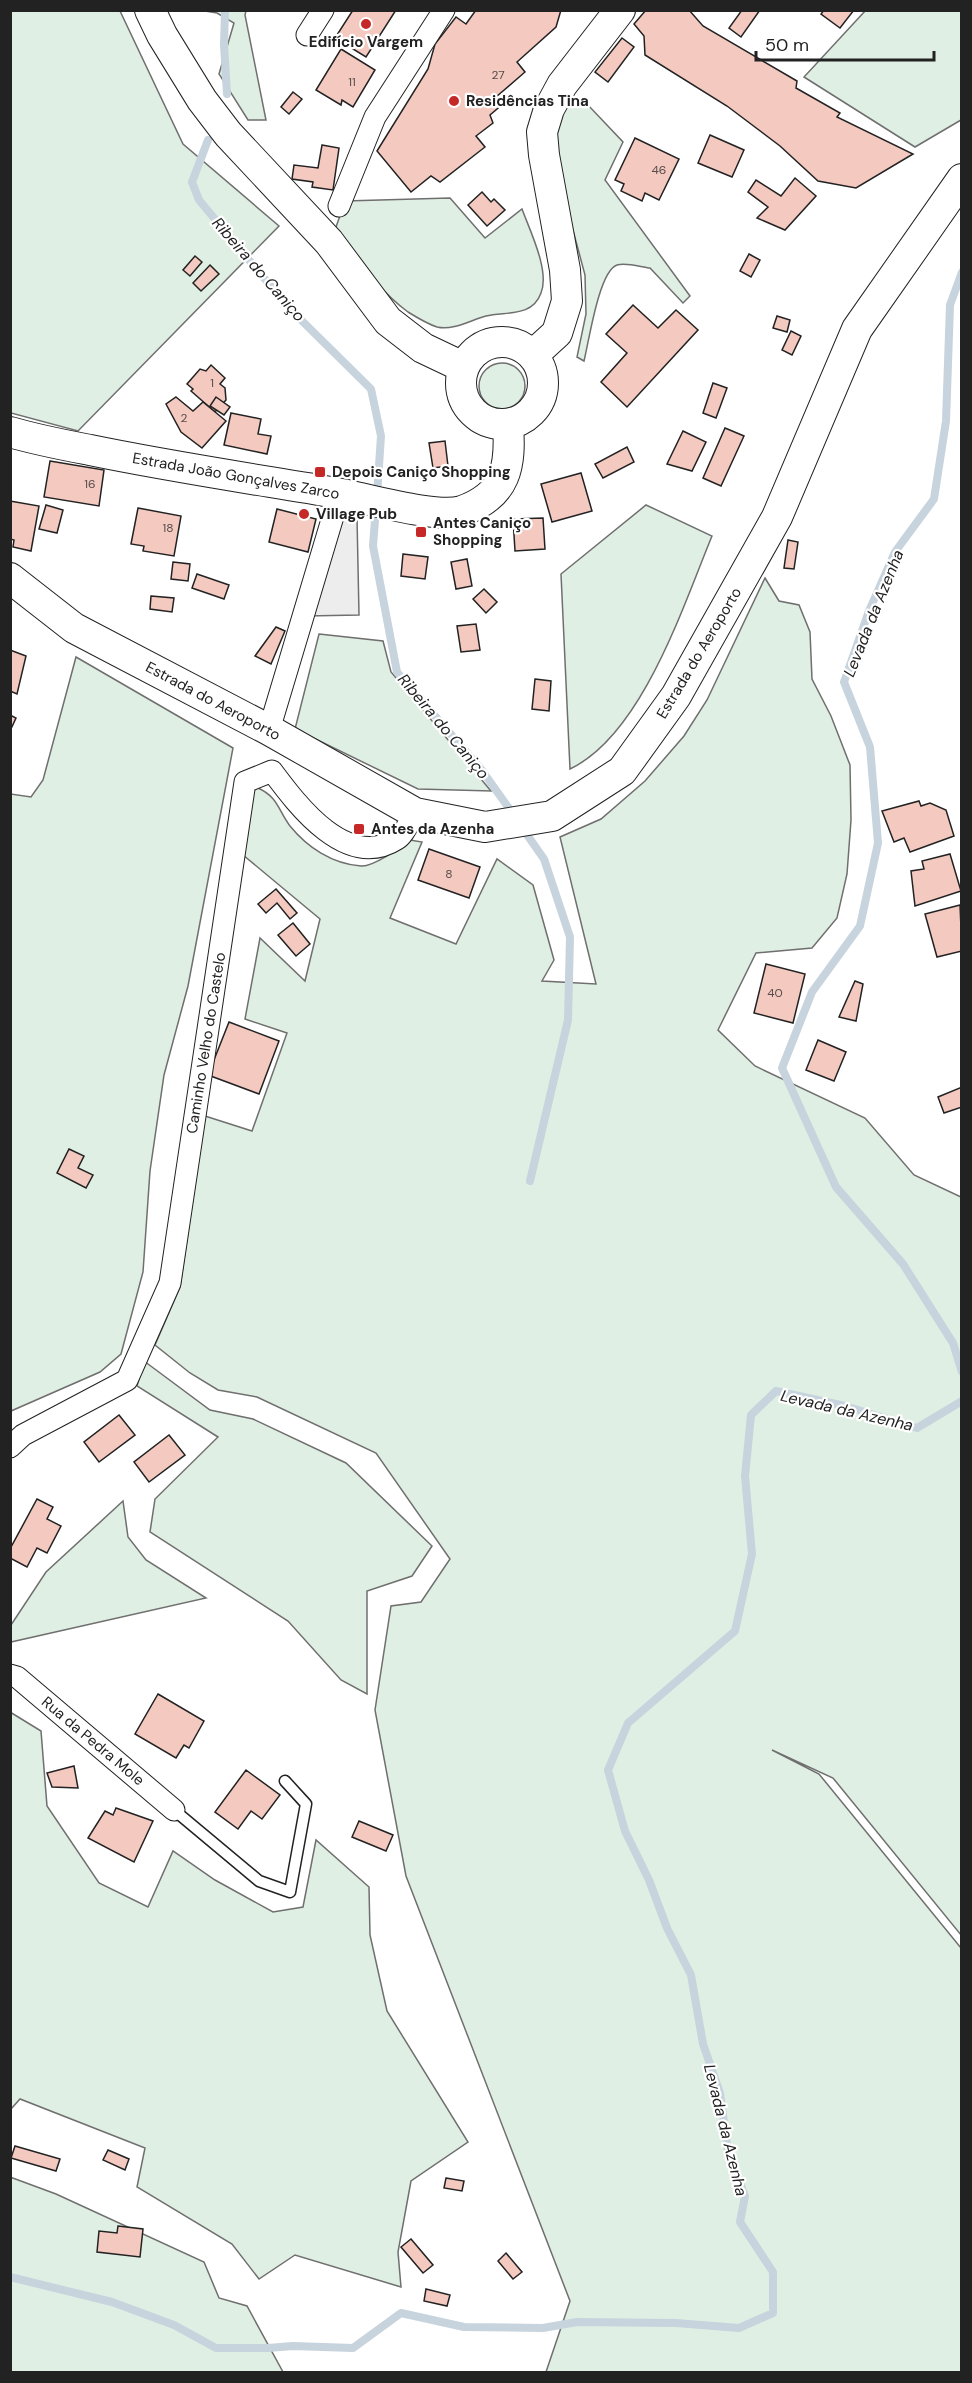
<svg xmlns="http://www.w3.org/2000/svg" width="972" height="2383" font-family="'DM Sans',sans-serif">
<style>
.green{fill:#e0efe3;stroke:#6f6f6f;stroke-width:1.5}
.parking{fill:#ededed;stroke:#6f6f6f;stroke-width:1.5}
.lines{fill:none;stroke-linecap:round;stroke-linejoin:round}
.stream{stroke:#c7d3dd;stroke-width:8}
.building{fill:#f3c9c0;stroke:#222;stroke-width:1.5}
.lane-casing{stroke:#222;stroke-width:13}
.street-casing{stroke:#222;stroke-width:23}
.secondary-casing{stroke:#222;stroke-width:32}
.lane{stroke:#fff;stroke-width:10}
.street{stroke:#fff;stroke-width:21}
.secondary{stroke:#fff;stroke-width:30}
.poi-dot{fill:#c62828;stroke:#fff;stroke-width:2}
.labels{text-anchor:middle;stroke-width:4.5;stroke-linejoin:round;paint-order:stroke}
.number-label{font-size:12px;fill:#564c4a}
.poi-label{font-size:15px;font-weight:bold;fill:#222;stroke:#fff;text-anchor:start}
.street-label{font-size:15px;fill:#222;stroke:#fff}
.water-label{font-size:16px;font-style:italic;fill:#222;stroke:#fff}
</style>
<rect width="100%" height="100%" fill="#fff"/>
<g class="green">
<path d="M 866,10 L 961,11 L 961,120 L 915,147 L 804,77 Z"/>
<path d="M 10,11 L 120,11 L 183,144 L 279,226 L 78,431 L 11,413 Z"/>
<path d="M 205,11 L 246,11 L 245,15 L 266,120 L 248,120 L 219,74 L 234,23 L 217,13 Z"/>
<path d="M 578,100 L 588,105 L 623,142 L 605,180 L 690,296 L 683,303 L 650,268 C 641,267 626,262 617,265 C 599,271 589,341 584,361 L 577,357 L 586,314 L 585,275 L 570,219 L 553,122 L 569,102 Z"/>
<path d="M 450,198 L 485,238 L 522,209 C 530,231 550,271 541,293 C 532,318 505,311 486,316 C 471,320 453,331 437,327 C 428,324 416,317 408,312 C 379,291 357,258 335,230 L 345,201 Z"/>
<circle cx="502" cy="386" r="23"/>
<path d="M 646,505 L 712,536 C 683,606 642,735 570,769 L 561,574 Z"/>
<path d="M 765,578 L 779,601 L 799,605 L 810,632 L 812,679 L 831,716 L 850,765 L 851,820 L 847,874 L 837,918 L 812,948 L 756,953 L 718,1030 L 755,1066 L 865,1118 L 914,1175 L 961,1197 L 961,1935 L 833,1778 L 772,1750 L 819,1774 L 961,1948 L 961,2372 L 546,2372 L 570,2301 L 406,1876 L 375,1710 L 391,1606 L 421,1602 L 450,1559 L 376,1453 L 257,1397 L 218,1390 L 190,1373 L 155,1345 L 180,1287 L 205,1116 L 252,1131 L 287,1033 L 245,1019 L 260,938 L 305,981 L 320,919 L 243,855 L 251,792 L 258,788 C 278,797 278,810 290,826 C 307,847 332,864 361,866 C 373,867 400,848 410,840 L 422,842 L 390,918 L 456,944 L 497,859 L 533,885 L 554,960 L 542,981 L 596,984 L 560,837 L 601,819 L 645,781 L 684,736 L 707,700 Z"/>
<path d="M 319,634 L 383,641 L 391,672 L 491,791 L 418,789 L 295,729 Z"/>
<path d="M 76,657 L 233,748 L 188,986 L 164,1075 L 150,1171 L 143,1272 L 121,1354 L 100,1372 L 11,1411 L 11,794 L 31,797 L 43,780 Z"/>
<path d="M 144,1361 L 210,1410 L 253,1419 L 346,1463 L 432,1546 L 412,1576 L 367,1591 L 367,1694 L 341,1680 L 288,1621 L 150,1532 L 155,1499 L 218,1437 L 137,1386 Z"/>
<path d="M 123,1501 L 128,1537 L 146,1560 L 206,1598 L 11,1642 L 11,1625 L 46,1572 Z"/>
<path d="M 10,1712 L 41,1731 L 47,1806 L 99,1883 L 148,1907 L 173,1851 L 215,1880 L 273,1912 L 303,1907 L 316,1840 L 369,1887 L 370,1935 L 387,2011 L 468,2142 L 411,2181 L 398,2252 L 401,2287 L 295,2255 L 259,2279 L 232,2244 L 137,2187 L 145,2148 L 20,2099 L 11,2109 Z"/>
<path d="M 10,2177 L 56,2194 L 204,2262 L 219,2298 L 247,2306 L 283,2372 L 11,2372 Z"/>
</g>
<path class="parking" d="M 357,517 L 359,615 L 306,616 L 335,518 Z"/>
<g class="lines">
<g class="stream">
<path d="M 225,10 L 224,45 L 227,94"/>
<path d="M 208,140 L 192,182 L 199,200 L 289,308 L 371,389 L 381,436 L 377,495"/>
<path d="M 962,272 L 950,305 L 946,421 L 934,499 L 895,552 L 869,611 L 844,682 L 870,747 L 878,843 L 860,926 L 812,992 L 782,1068 L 836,1187 L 903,1264 L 953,1343 L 962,1372"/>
<path d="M 376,507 L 373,546 L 397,672 L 481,769 L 513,814"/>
<path d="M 523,829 L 544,859 L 570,937 L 568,1020 L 530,1181"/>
<path d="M 10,2277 L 112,2302 L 174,2325 L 216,2348 L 268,2348 L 293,2346 L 353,2348 L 401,2313 L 464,2327 L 543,2328 L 577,2322 L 676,2323 L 739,2328 L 773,2313 L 773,2272 L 740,2222 L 745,2196 L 728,2152 L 720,2093 L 703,2044 L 691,1975 L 667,1928 L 649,1880 L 625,1831 L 608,1770 L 628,1723 L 735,1631 L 752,1554 L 745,1476 L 751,1415 L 776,1391 L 845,1406 L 917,1428 L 962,1401"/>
</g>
</g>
<g class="building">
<path d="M 353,10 L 396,10 L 366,57 L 335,38 Z"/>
<path d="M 476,10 L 561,10 L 556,27 L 517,62 L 525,72 L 496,97 L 503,104 L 490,115 L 493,123 L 476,136 L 485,147 L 440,182 L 431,176 L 411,192 L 377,151 L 428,69 L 435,44 L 456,17 L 466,24 Z"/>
<path d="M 646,10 L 689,10 L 703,26 L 797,81 L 796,88 L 840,113 L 837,117 L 913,154 L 856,188 L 818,181 L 780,146 L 727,106 L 645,55 L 644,36 L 634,24 Z"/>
<path d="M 742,10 L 760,10 L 741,37 L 729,28 Z"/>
<path d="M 824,10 L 854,10 L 840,28 L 821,14 Z"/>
<path d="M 622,38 L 634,47 L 608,82 L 595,72 Z"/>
<path d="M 341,49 L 375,70 L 353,107 L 342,100 L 341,105 L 316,90 Z"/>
<path d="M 293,92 L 302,99 L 289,114 L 281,107 Z"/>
<path d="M 710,135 L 744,150 L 732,177 L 698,163 Z"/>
<path d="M 635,138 L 679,159 L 659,200 L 645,193 L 642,201 L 621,191 L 624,184 L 615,180 Z"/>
<path d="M 322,145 L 339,148 L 333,190 L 312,187 L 313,182 L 292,179 L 294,165 L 318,168 Z"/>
<path d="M 795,178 L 816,196 L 785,230 L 757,218 L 768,207 L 748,192 L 756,180 L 781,196 Z"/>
<path d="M 482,192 L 491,202 L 494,199 L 505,210 L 487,226 L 468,205 Z"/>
<path d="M 749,254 L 760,260 L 751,277 L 740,271 Z"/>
<path d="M 195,256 L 202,262 L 190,276 L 183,270 Z"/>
<path d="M 210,265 L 219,274 L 201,291 L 193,283 Z"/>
<path d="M 633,305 L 658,328 L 676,310 L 698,330 L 627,407 L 601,382 L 627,353 L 606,334 Z"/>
<path d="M 777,316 L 790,320 L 787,332 L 773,328 Z"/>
<path d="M 791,331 L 801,336 L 792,355 L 782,350 Z"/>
<path d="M 211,365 L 225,378 L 220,384 L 225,388 L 226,400 L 215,412 L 191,391 L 193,389 L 187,384 L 200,369 L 206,371 Z"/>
<path d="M 713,383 L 727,388 L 716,418 L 703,413 Z"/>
<path d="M 176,397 L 193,411 L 203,402 L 226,421 L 202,448 L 181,432 L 166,404 Z"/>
<path d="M 216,397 L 230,407 L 224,415 L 210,406 Z"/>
<path d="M 231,413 L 261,419 L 258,434 L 271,436 L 267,454 L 224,445 Z"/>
<path d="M 725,428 L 744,436 L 721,486 L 703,478 Z"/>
<path d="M 683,431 L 706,442 L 692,471 L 667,464 Z"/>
<path d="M 445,441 L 448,466 L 433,468 L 429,443 Z"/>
<path d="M 627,447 L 634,462 L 603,478 L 595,464 Z"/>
<path d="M 50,461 L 104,470 L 99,506 L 44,497 Z"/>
<path d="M 581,473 L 592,511 L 552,522 L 541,484 Z"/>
<path d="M 10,501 L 39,506 L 31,551 L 13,547 L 14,540 L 10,539 Z"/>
<path d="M 46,505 L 63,510 L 57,533 L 39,529 Z"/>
<path d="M 138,508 L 181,516 L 174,556 L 143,551 L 144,546 L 131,544 Z"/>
<path d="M 277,509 L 316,519 L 308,552 L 269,542 Z"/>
<path d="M 543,518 L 545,549 L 515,551 L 513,519 Z"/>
<path d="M 788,540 L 798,542 L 794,569 L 784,568 Z"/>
<path d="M 403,554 L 428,557 L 425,579 L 401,576 Z"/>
<path d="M 467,559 L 472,586 L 456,589 L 451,562 Z"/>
<path d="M 173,562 L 190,564 L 188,581 L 171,579 Z"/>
<path d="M 197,574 L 229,585 L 224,599 L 192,588 Z"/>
<path d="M 484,589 L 497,602 L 486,613 L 473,599 Z"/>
<path d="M 151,596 L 174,598 L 172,612 L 150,609 Z"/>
<path d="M 476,624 L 480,650 L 461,652 L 457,626 Z"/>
<path d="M 276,627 L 285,631 L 271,664 L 255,656 Z"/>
<path d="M 10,650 L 26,656 L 17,694 L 10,691 Z"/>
<path d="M 535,679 L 551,681 L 549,711 L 532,709 Z"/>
<path d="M 10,715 L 16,718 L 10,731 Z"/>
<path d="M 919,801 L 921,806 L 930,803 L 946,810 L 954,836 L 910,852 L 904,838 L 894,842 L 882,811 Z"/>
<path d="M 429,849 L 480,867 L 469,898 L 418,880 Z"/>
<path d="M 950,854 L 961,891 L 915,906 L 911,871 L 924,869 L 922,861 Z"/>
<path d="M 276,889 L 297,913 L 290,919 L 277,903 L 266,913 L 258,904 Z"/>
<path d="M 960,905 L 962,951 L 937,957 L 925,914 Z"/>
<path d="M 293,923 L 310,944 L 296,956 L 278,935 Z"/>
<path d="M 766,964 L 805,974 L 793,1023 L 754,1013 Z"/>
<path d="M 855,981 L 863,984 L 856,1021 L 839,1017 Z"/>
<path d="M 229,1022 L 279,1041 L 259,1094 L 208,1075 Z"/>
<path d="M 818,1040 L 846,1052 L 834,1081 L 806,1070 Z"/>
<path d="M 962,1087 L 962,1107 L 944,1113 L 938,1097 Z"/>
<path d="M 69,1149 L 84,1156 L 78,1168 L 93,1175 L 86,1188 L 57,1173 Z"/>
<path d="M 119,1415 L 135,1435 L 99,1462 L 84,1442 Z"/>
<path d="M 169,1435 L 185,1455 L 149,1482 L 134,1462 Z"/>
<path d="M 37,1499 L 53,1507 L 47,1519 L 61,1526 L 47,1553 L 37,1548 L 27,1567 L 10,1558 L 10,1549 Z"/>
<path d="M 158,1694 L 204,1721 L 189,1748 L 184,1745 L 176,1758 L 135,1734 Z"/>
<path d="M 74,1766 L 78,1788 L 52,1787 L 47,1773 Z"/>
<path d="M 246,1770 L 280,1795 L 262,1819 L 251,1811 L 238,1829 L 215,1812 Z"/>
<path d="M 116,1808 L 153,1821 L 134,1862 L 88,1838 L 105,1811 L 113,1815 Z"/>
<path d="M 359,1821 L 393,1835 L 386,1851 L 352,1837 Z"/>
<path d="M 15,2146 L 60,2159 L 56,2171 L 11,2158 Z"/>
<path d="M 108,2150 L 129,2159 L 125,2170 L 103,2160 Z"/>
<path d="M 446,2178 L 464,2181 L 462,2191 L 444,2188 Z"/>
<path d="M 118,2226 L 143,2229 L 140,2257 L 97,2252 L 99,2231 L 117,2233 Z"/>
<path d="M 411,2239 L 433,2265 L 423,2273 L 401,2247 Z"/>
<path d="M 506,2253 L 522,2272 L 513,2279 L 498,2261 Z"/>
<path d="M 426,2289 L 450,2295 L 447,2306 L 424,2301 Z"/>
</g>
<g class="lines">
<g class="lane-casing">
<path id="lane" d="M 174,1810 L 259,1881 L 290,1892 L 306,1804 L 285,1781"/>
</g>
<g class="street-casing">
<g id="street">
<path d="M 307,35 L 323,10"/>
<path d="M 339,206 L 375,117 L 444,10"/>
<path d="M 269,730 L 340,493"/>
<path d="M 10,1447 L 23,1435 L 127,1380 L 170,1283 L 245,782 L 272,771 C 298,806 347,871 397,839 C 404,835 410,820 415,813"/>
<path d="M 10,1675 L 17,1677 L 174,1810"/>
</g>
</g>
<g class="secondary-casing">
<g id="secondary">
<path d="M 150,10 L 162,35 L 202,100 L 228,134 L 329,242 L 388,321 L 423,348 L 463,367"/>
<circle cx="502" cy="383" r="41"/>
<path d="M 533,355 L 557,333 L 567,301 L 565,270 L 544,155 L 542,132 L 549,109 L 562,85 L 620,10"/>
<path d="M 10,432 C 37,440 64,445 90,450 C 172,467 254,479 337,493 C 366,498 437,519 462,511 C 507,495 511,466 508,424"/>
<path d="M 10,578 L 74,628 L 269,730 L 415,813 L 485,827 L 552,816 L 622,771 L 676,696 L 777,517 L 857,329 L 962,179"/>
</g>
</g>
<use href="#lane" class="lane"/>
<use href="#street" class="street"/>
<use href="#secondary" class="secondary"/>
</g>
<g class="poi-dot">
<circle cx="366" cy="24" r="6"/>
<circle cx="454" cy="101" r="6"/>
<rect x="314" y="466" width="12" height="12" rx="3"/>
<circle cx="304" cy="514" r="6"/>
<rect x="415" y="526" width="12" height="12" rx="3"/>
<rect x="353" y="823" width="12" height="12" rx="3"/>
</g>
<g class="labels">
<g class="number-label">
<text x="498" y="79">27</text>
<text x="352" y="86">11</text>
<text x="659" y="174">46</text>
<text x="212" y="387">1</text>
<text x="184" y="422">2</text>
<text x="90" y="488">16</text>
<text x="168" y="532">18</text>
<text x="449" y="878">8</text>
<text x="775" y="997">40</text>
</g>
<g class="poi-label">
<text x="366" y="47" text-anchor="middle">Edifício Vargem</text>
<text x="466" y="106">Residências Tina</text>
<text x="332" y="477">Depois Caniço Shopping</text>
<text x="316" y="519">Village Pub</text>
<text x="433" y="528">Antes Caniço<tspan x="433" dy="17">Shopping</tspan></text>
<text x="371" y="834">Antes da Azenha</text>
</g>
<g class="street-label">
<text transform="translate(236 476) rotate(10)" y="5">Estrada João Gonçalves Zarco</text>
<text transform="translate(699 653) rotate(-59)" y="5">Estrada do Aeroporto</text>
<text transform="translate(213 701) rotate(28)" y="5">Estrada do Aeroporto</text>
<text transform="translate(206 1043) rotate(-81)" y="5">Caminho Velho do Castelo</text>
<text transform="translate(93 1741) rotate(40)" y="5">Rua da Pedra Mole</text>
</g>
<g class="water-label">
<text transform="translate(259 269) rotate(49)" y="6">Ribeira do Caniço</text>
<text transform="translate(873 613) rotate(-68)" y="6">Levada da Azenha</text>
<text transform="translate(444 726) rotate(50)" y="6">Ribeira do Caniço</text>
<text transform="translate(847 1410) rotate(13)" y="6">Levada da Azenha</text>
<text transform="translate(726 2130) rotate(76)" y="6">Levada da Azenha</text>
</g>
</g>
<rect width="972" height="2383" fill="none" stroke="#222222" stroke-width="24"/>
<path d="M756 51v9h178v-9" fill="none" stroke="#222222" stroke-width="3"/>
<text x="765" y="51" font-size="18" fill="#222222" stroke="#ffffff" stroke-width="4.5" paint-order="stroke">50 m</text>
</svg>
